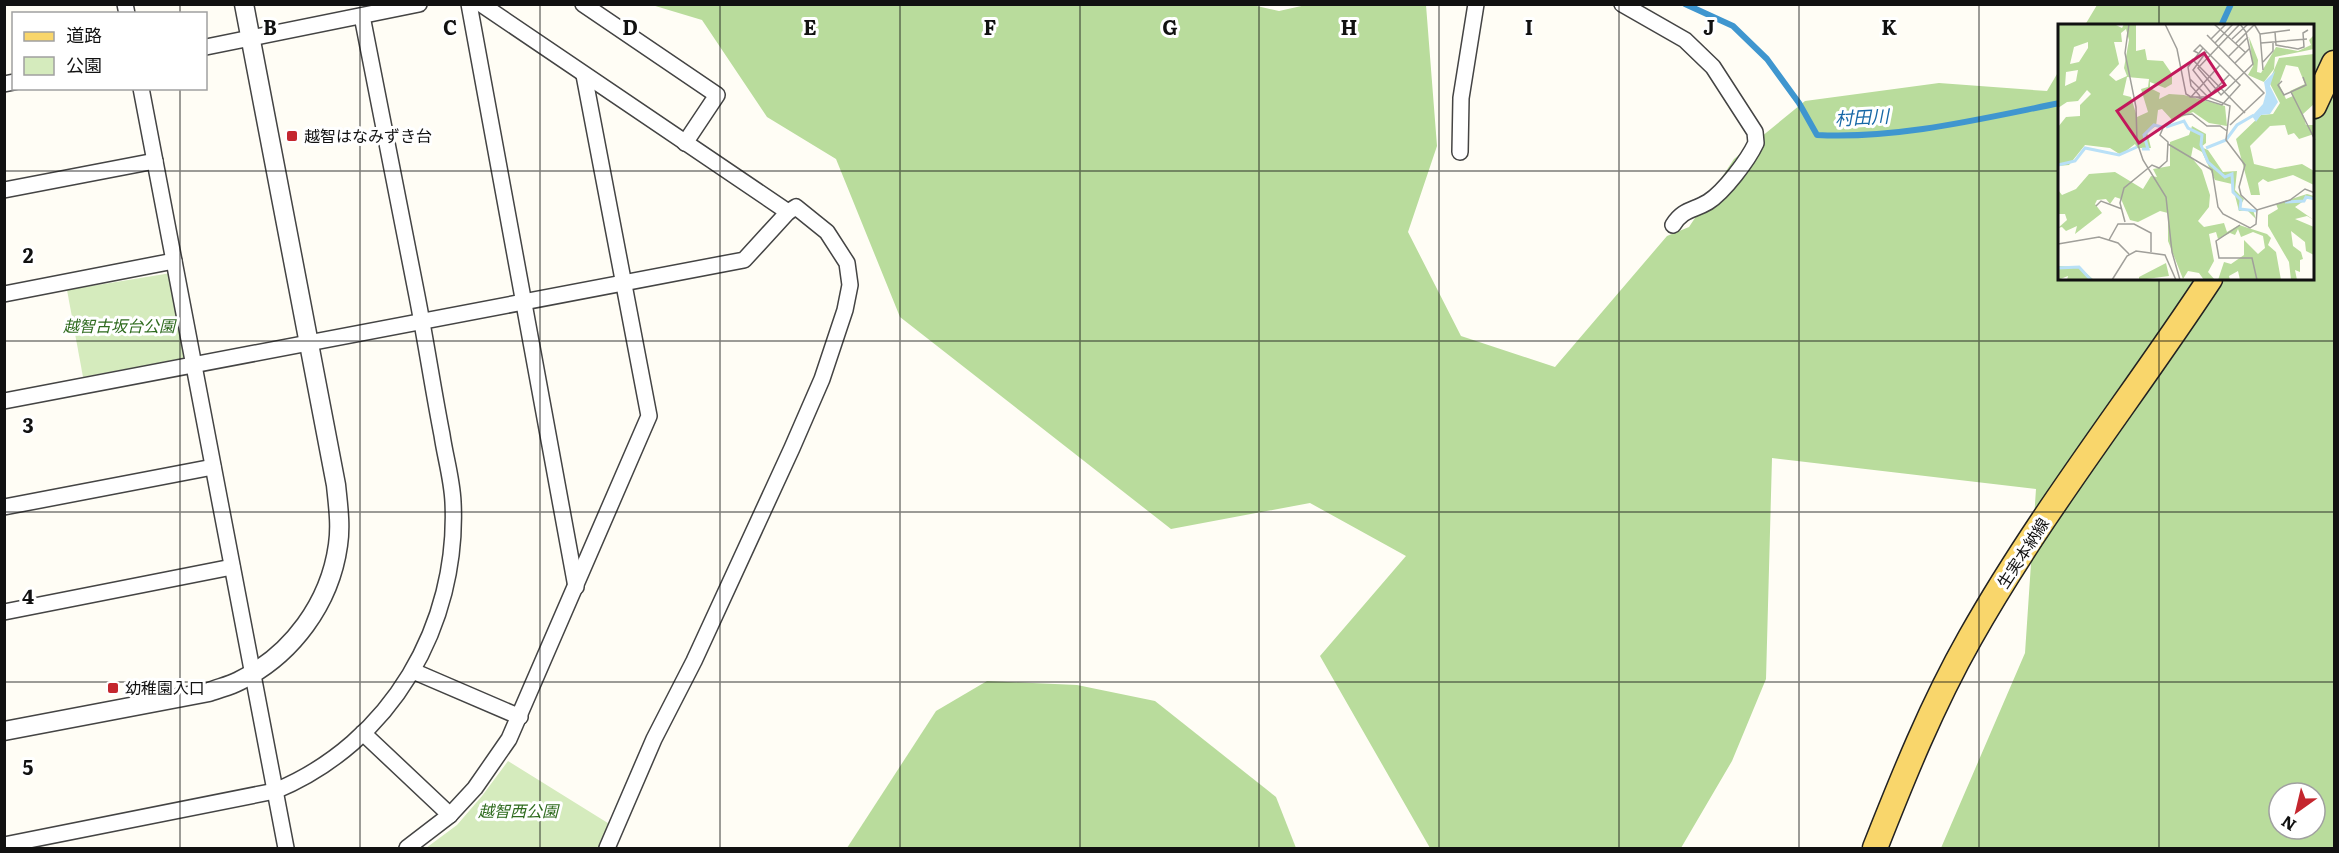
<svg xmlns="http://www.w3.org/2000/svg" width="2339" height="853" font-family="Literata,'Noto Sans JP',serif">
<style>
.green{fill:#d5ebbd}
.forest{fill:#b9dc9c;fill-rule:evenodd}
.lines{fill:none;stroke-linecap:round;stroke-linejoin:round}
.stream{stroke:#3f96cf;stroke-width:6}
.minor-casing{stroke:#444;stroke-width:18}
.tertiary-casing{stroke:#444;stroke-width:21}
.primary-casing{stroke:#222;stroke-width:27}
.minor{stroke:#fff;stroke-width:15}
.tertiary{stroke:#fff;stroke-width:18}
.primary{stroke:#f9d66b;stroke-width:24}
.grid{fill:none;stroke:#111;stroke-width:1.5;stroke-opacity:0.55}
.poi-dot{fill:#c4262e;stroke:#fff;stroke-width:2}
.labels{text-anchor:middle;stroke-width:6;stroke-linejoin:round;paint-order:stroke}
.poi-label{font-size:16px;fill:#111;stroke:#fff;text-anchor:start}
.park-label{font-size:16px;font-style:italic;fill:#2f6b1f;stroke:#fff}
.street-label{font-size:16px;fill:#111;stroke:#fff}
.water-label{font-size:18px;font-style:italic;fill:#1768a6;stroke:#fff}
.inset-river{fill:none;stroke:#b9e0f7;stroke-width:3}
.inset-road{fill:none;stroke:#a09f9a;stroke-width:1.5}
.view{fill:#c2185b;fill-opacity:0.15;stroke:#c2185b;stroke-width:3}
.inset-edge{fill:none;stroke:#111;stroke-width:3}
.grid-label{font-size:20px;text-anchor:middle;font-weight:bold;fill:#111;stroke:#fff;stroke-width:6;stroke-linejoin:round;paint-order:stroke}
</style>
<rect width="100%" height="100%" fill="#fffdf5"/>
<g class="green">
<path d="M 171,273 L 189,357 L 83,377 L 67,290 Z"/>
<path d="M 508,761 L 611,825 L 602,848 L 426,848 L 457,825 L 482,796 Z"/>
</g>
<g class="forest">
<path d="M 1248,4 L 1279,11 L 1306,5 L 1426,5 L 1437,146 L 1408,232 L 1461,336 L 1555,367 L 1667,236 L 1689,227 L 1734,159 L 1805,101 L 1939,83 L 2047,91 L 2060,69 L 2060,279 L 2314,279 L 2314,26 L 2085,25 L 2097,5 L 2334,5 L 2334,848 L 1941,848 L 2025,653 L 2036,489 L 1772,458 L 1766,679 L 1732,761 L 1681,848 L 1430,848 L 1320,656 L 1406,556 L 1310,503 L 1171,529 L 900,317 L 836,159 L 767,117 L 702,20 L 652,5 ZM 2279,793 L 2315,793 L 2315,829 L 2279,829 Z"/>
<path d="M 987,681 L 1077,685 L 1155,701 L 1276,797 L 1296,848 L 847,848 L 936,711 Z"/>
</g>
<g class="lines">
<g class="stream">
<path d="M 1685,4 L 1733,26 L 1767,59 L 1799,103 L 1817,135 C 1899,139 1980,119 2060,103"/>
<path d="M 2221,26 L 2231,4"/>
</g>
<g class="minor-casing">
<g id="minor">
<path d="M 125,4 L 127,14"/>
<path d="M 469,4 L 576,587"/>
<path d="M 583,4 L 717,95 L 685,143"/>
<path d="M 1622,4 L 1685,40 L 1713,67 L 1755,132 L 1756,143 C 1748,160 1724,192 1708,202 C 1693,211 1683,209 1673,225"/>
<path d="M 206,47 L 419,4"/>
<path d="M 4,84 L 14,82"/>
<path d="M 141,88 L 286,848"/>
<path d="M 1460,152 L 1461,98 L 1476,4"/>
<path d="M 4,190 L 155,161"/>
<path d="M 4,294 L 174,261"/>
<path d="M 4,401 L 744,260 L 788,212 L 481,4"/>
<path d="M 4,507 L 213,467"/>
<path d="M 4,612 L 232,567"/>
<path d="M 413,671 L 520,717"/>
<path d="M 363,733 L 450,815"/>
<path d="M 4,845 L 275,791 C 391,743 459,625 453,502 C 452,479 445,456 442,435 C 433,389 426,342 417,296 C 399,203 380,110 362,16"/>
<path d="M 407,848 L 450,815 L 475,788 L 509,739 L 649,416 L 584,75"/>
<path d="M 607,848 L 654,739 L 694,661 L 792,448 L 822,379 L 845,310 L 850,285 L 847,263 L 827,232 L 796,207 L 788,212"/>
</g>
</g>
<g class="tertiary-casing">
<path id="tertiary" d="M 4,731 L 209,692 C 219,688 230,686 239,681 C 292,655 330,603 338,545 C 341,525 338,505 336,485 L 244,4"/>
</g>
<g class="primary-casing">
<g id="primary">
<path d="M 2314,106 L 2334,63"/>
<path d="M 1875,848 C 1903,777 1932,705 1970,638 C 2041,512 2131,399 2210,279"/>
</g>
</g>
<use href="#minor" class="minor"/>
<use href="#tertiary" class="tertiary"/>
<use href="#primary" class="primary"/>
</g>
<path class="grid" d="M 180,4 L 180,14M 360,4 L 360,848M 540,4 L 540,848M 720,4 L 720,848M 900,4 L 900,848M 1080,4 L 1080,848M 1259,4 L 1259,848M 1439,4 L 1439,848M 1619,4 L 1619,848M 1799,4 L 1799,848M 1979,4 L 1979,848M 2159,4 L 2159,26M 180,88 L 180,848M 4,171 L 2060,171M 2314,171 L 2334,171M 2159,279 L 2159,848M 4,341 L 2334,341M 4,512 L 2334,512M 4,682 L 2334,682"/>
<g class="poi-dot">
<rect x="286" y="130" width="12" height="12" rx="3"/>
<rect x="107" y="682" width="12" height="12" rx="3"/>
</g>
<g class="labels">
<g class="poi-label">
<text x="304" y="142">越智はなみずき台</text>
<text x="125" y="694">幼稚園入口</text>
</g>
<g class="park-label">
<text x="119" y="332">越智古坂台公園</text>
<text x="518" y="817">越智西公園</text>
</g>
<g class="street-label">
<text transform="translate(2023 553) rotate(-57)" y="6">生実本納線</text>
</g>
<g class="water-label">
<text transform="translate(1862 118) rotate(-3)" y="6">村田川</text>
</g>
</g>
<g transform="translate(2058 24)">
<rect width="256" height="256" fill="#fffdf5"/>
<path d="M 0,0 L 56,0 L 64,4 L 66,0 L 78,0 L 78,27 L 87,25 L 89,36 L 105,37 L 114,50 L 114,60 L 107,64 L 92,58 L 92,64 L 102,69 L 101,75 L 111,70 L 126,71 L 167,82 L 169,102 L 151,99 L 135,88 L 115,97 L 104,85 L 100,86 L 98,102 L 89,108 L 93,124 L 79,124 L 77,120 L 63,131 L 52,124 L 27,121 L 11,141 L 0,142 L 0,103 L 8,93 L 22,92 L 22,81 L 33,70 L 29,66 L 20,77 L 9,78 L 0,84 ZM 68,5 L 71,16 L 66,44 L 69,52 L 58,57 L 51,51 L 61,40 L 56,18 L 64,18 L 63,9 ZM 30,18 L 30,24 L 21,38 L 12,40 L 16,23 ZM 20,46 L 18,57 L 7,62 L 8,48 ZM 69,53 L 91,55 L 90,63 L 83,65 L 90,88 L 79,93 L 73,73 L 65,71 ZM 256,11 L 256,25 L 217,33 L 216,45 L 206,58 L 190,51 L 195,42 L 191,13 L 200,36 L 199,48 L 203,49 L 218,23 L 240,27 L 253,21 L 251,16 ZM 256,30 L 256,80 L 245,90 L 248,101 L 256,101 L 256,110 L 241,115 L 236,109 L 230,111 L 227,101 L 212,102 L 192,122 L 196,140 L 217,145 L 244,140 L 256,147 L 256,161 L 235,151 L 210,158 L 205,155 L 200,159 L 202,171 L 193,171 L 178,115 L 203,91 L 215,90 L 222,79 L 211,58 L 221,34 ZM 228,41 L 240,43 L 247,60 L 232,67 L 235,72 L 228,75 L 221,60 ZM 134,102 L 148,110 L 148,119 L 143,123 L 150,126 L 165,148 L 179,147 L 177,166 L 186,175 L 181,184 L 195,186 L 198,195 L 189,186 L 181,187 L 174,160 L 157,156 L 144,128 L 135,123 L 133,133 L 144,146 L 152,171 L 151,183 L 140,197 L 146,203 L 166,199 L 169,208 L 181,201 L 209,210 L 213,214 L 210,221 L 218,228 L 223,256 L 182,256 L 180,247 L 171,252 L 172,256 L 160,256 L 166,238 L 173,240 L 186,231 L 186,216 L 200,230 L 207,224 L 205,212 L 195,208 L 183,213 L 180,205 L 177,211 L 172,209 L 160,215 L 158,208 L 151,210 L 156,237 L 150,248 L 157,256 L 146,256 L 141,249 L 130,247 L 125,255 L 110,217 L 110,189 L 102,187 L 80,198 L 72,196 L 63,175 L 57,173 L 52,180 L 48,175 L 39,176 L 37,180 L 44,189 L 17,210 L 19,202 L 8,207 L 4,203 L 0,204 L 9,196 L 7,190 L 0,190 L 0,166 L 4,171 L 18,165 L 31,150 L 57,148 L 85,165 L 93,152 L 99,153 L 95,145 L 112,142 L 112,118 L 131,111 ZM 249,170 L 256,172 L 256,176 L 250,174 L 237,183 L 256,196 L 249,192 L 237,195 L 256,203 L 256,231 L 248,227 L 247,218 L 233,207 L 235,222 L 243,228 L 245,235 L 242,236 L 242,248 L 237,246 L 239,256 L 233,256 L 231,238 L 210,202 L 210,191 L 220,185 L 218,180 ZM 108,239 L 111,252 L 81,256 L 81,253 ZM 0,242 L 21,243 L 36,256 L 9,256 L 10,252 L 0,256 Z" fill="#b9dc9c" fill-rule="evenodd"/>
<path d="M 217,47 L 212,62 L 220,78 L 212,90 L 203,91 L 198,98 L 194,92 L 205,80 L 208,69 L 206,58 Z" fill="#b9e0f7"/>
<path class="inset-river" d="M 108,103 L 126,97 L 130,104 L 144,111 L 143,121 L 150,138 L 167,153 L 174,150 L 175,168 L 183,176 L 182,185 L 199,187M 148,124 L 168,116 L 179,101 L 196,91M 84,125 L 90,125 L 86,111 L 96,101 L 104,103M 0,141 L 17,137 L 27,124 L 61,131 L 79,123M 227,178 L 246,177 L 248,173 L 257,175M 0,244 L 21,243 L 33,256"/>
<path class="inset-road" d="M 71,0 L 67,29 L 78,83 L 79,118 L 85,136 L 108,173 L 114,228 L 122,256M 107,0 L 119,25 L 128,70 L 133,73M 156,0 L 188,29M 182,0 L 188,8 L 195,40 L 163,71 L 140,44 ZM 196,0 L 202,10 L 205,46M 217,8 L 218,21 L 240,25 L 246,23 L 245,9 L 250,6M 202,10 L 232,6M 149,11 L 206,69 L 172,101M 153,15 L 168,0M 174,15 L 190,0M 157,19 L 175,0M 178,19 L 196,1M 203,19 L 249,15M 149,27 L 135,46 L 153,69M 170,33 L 190,13M 134,35 L 187,89M 205,38 L 215,27 L 215,19M 177,39 L 192,24M 162,41 L 133,73 L 150,73 L 172,82 L 168,116 L 187,141 L 181,163 L 183,171 L 199,186 L 232,176 L 247,165 L 257,169M 132,55 L 150,73 L 172,50M 224,57 L 220,61 L 226,71 L 248,61 L 245,53M 233,68 L 257,116M 142,72 L 133,62 L 130,43 L 145,24M 138,73 L 164,81 L 182,61 L 142,21 L 136,27 L 140,29M 110,120 L 154,146 L 160,183 L 165,190 L 192,204 L 198,200 L 199,186M 38,182 L 43,177 L 64,185M 67,198 L 62,179 L 66,164 L 94,141 L 101,144 L 109,137 L 110,118 L 102,111 L 105,104 L 124,91 L 134,90 L 149,102 L 162,102 L 169,107M 182,201 L 158,217 L 161,234 L 194,234 L 199,256M 51,216 L 60,200 L 76,200 L 93,209 L 93,228M 0,220 L 41,213 L 60,219 L 71,230M 54,256 L 69,232 L 78,227 L 107,231 L 118,256"/>
<path class="view" d="M 146,29 L 167,61 L 81,119 L 59,87 Z"/>
<rect width="256" height="256" class="inset-edge"/>
</g>
<g class="grid-label">
<text x="270" y="35">B</text>
<text x="450" y="35">C</text>
<text x="630" y="35">D</text>
<text x="810" y="35">E</text>
<text x="990" y="35">F</text>
<text x="1170" y="35">G</text>
<text x="1349" y="35">H</text>
<text x="1529" y="35">I</text>
<text x="1709" y="35">J</text>
<text x="1889" y="35">K</text>
<text x="28" y="263">2</text>
<text x="28" y="433">3</text>
<text x="28" y="604">4</text>
<text x="28" y="775">5</text>
</g>
<rect width="2339" height="853" fill="none" stroke="#111111" stroke-width="12"/>
<rect x="12" y="12" width="195" height="78" fill="#ffffff" stroke="#a0a0a0" stroke-width="1.5"/>
<rect x="24" y="32" width="30" height="9" fill="#f9d66b" stroke="#a0a0a0" stroke-width="1.5"/>
<text x="66" y="42" font-size="18" fill="#111111">道路</text>
<rect x="24" y="57" width="30" height="18" fill="#d5ebbd" stroke="#a0a0a0" stroke-width="1.5"/>
<text x="66" y="72" font-size="18" fill="#111111">公園</text>
<g transform="translate(2297 811) rotate(214)"><circle r="28" fill="#ffffff" stroke="#a0a0a0" stroke-width="1.5"/>
<path d="M0-4.5L10 22L0 15L-10 22Z" fill="#c4262e"/>
<text y="-9" font-size="16" font-weight="bold" text-anchor="middle" fill="#111111">N</text>
</g>
</svg>
